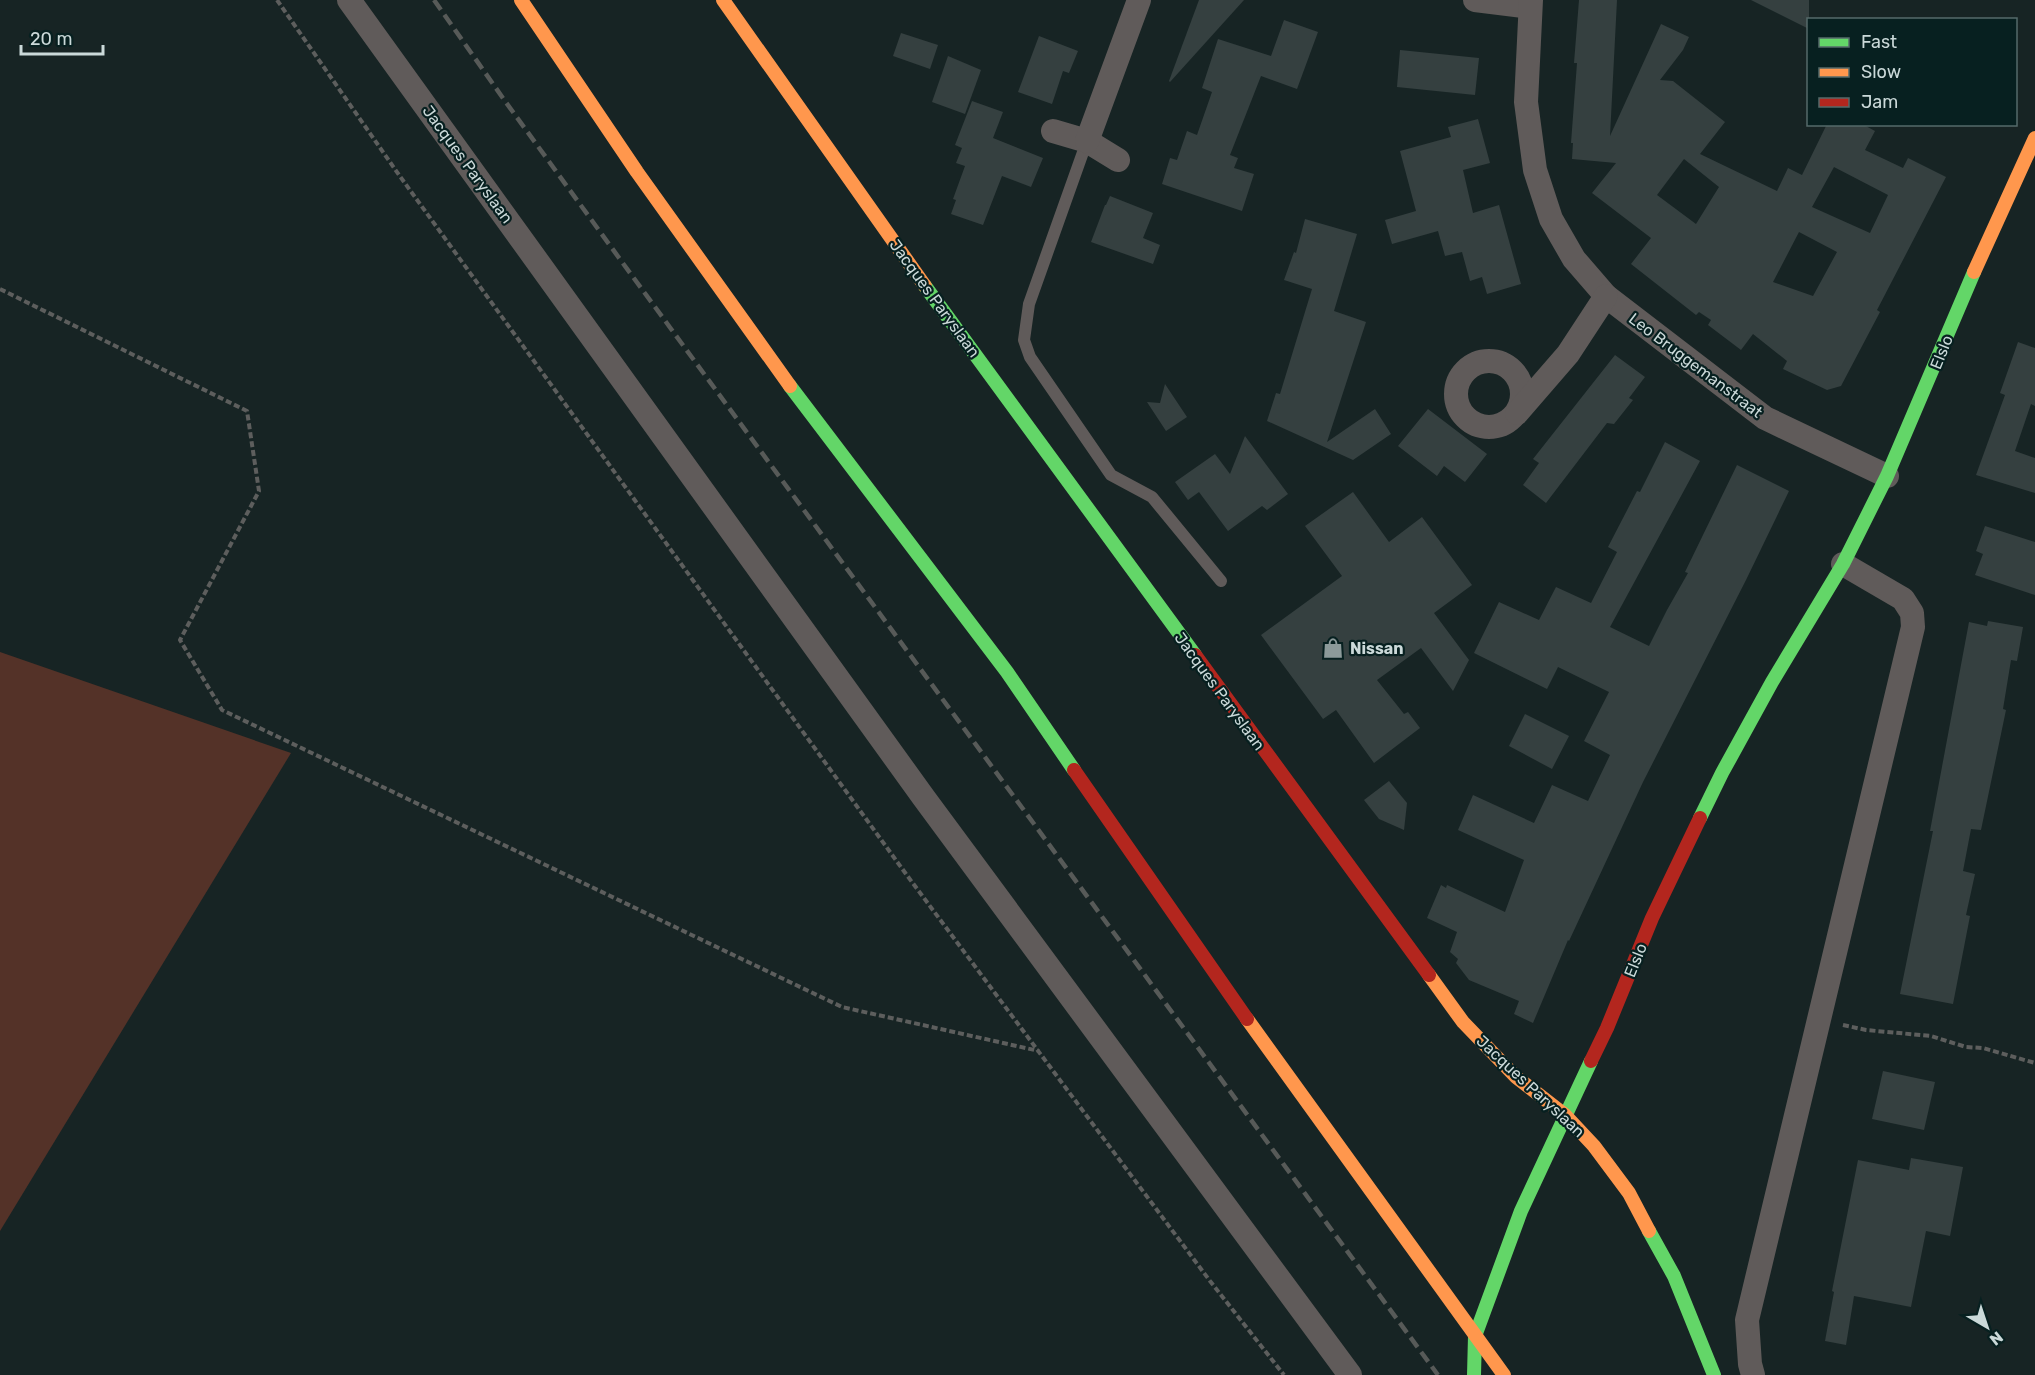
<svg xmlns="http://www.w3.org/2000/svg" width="2035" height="1375" font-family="Rubik,sans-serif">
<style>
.green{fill:#543228}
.building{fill:#354040;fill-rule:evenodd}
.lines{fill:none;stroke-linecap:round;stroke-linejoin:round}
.path{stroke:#5d5e5d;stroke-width:4;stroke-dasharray:6 3;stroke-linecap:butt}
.lane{stroke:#605b5a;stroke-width:12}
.street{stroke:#605b5a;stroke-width:24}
.fast{stroke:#63d668;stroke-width:14}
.slow{stroke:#ff974d;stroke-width:14}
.jam{stroke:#b3261e;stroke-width:14}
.rail{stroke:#575a58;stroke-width:4.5;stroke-dasharray:12 6;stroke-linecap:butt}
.labels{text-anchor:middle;stroke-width:4.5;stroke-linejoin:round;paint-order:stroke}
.street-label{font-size:16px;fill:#cbd9d9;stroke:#072020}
.poi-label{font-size:16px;font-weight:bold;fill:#cbd9d9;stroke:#072020;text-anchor:start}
</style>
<rect width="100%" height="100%" fill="#172424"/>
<path class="green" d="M 0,652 L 291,753 L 0,1231 Z"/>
<g class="building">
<path d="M 1199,0 L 1244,0 L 1170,82 L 1169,81 Z"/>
<path d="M 1579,0 L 1617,0 L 1610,136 L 1661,24 L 1689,37 L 1683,50 L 1660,80 L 1673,81 L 1725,122 L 1700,154 L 1777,191 L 1788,168 L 1802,175 L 1827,124 L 1862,124 L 1875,131 L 1865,150 L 1903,168 L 1908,158 L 1946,177 L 1877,310 L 1880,312 L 1841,386 L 1827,390 L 1783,369 L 1787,361 L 1753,334 L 1741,350 L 1708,325 L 1711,320 L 1699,312 L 1696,315 L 1631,264 L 1651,238 L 1592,193 L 1616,163 L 1572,159 L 1573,143 L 1571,143 L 1577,63 L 1574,63 ZM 1684,159 L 1719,187 L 1696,224 L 1657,195 ZM 1834,167 L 1888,195 L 1870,233 L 1812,207 ZM 1799,232 L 1837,252 L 1813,296 L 1773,282 Z"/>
<path d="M 1751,0 L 1809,0 L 1809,29 Z"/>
<path d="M 1284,20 L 1318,32 L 1297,89 L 1261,76 L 1230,155 L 1238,158 L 1234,168 L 1254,174 L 1242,211 L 1162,184 L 1170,158 L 1177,160 L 1187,131 L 1197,135 L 1212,92 L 1202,88 L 1218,39 L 1271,56 Z"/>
<path d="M 901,33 L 938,45 L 930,69 L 893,56 Z"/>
<path d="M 1039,36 L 1078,51 L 1069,73 L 1063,71 L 1052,104 L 1018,92 Z"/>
<path d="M 1400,50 L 1479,58 L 1475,95 L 1397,87 Z"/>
<path d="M 948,56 L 981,70 L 965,114 L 932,102 Z"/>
<path d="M 972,101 L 1003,112 L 993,138 L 1043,158 L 1031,187 L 1002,176 L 983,225 L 951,214 L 956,200 L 953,199 L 965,166 L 956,163 L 962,148 L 955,145 Z"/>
<path d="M 1478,119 L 1490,163 L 1463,170 L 1473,213 L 1499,205 L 1521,284 L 1487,294 L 1482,277 L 1470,281 L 1462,252 L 1445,256 L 1438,231 L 1392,244 L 1385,220 L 1416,211 L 1400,151 L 1451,137 L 1448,127 Z"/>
<path d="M 1110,196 L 1153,213 L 1143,238 L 1160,245 L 1153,264 L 1091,242 L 1105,205 L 1106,205 Z"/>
<path d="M 1305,219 L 1357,234 L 1334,311 L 1366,322 L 1327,442 L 1375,409 L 1391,434 L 1353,460 L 1267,421 L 1276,393 L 1280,394 L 1312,289 L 1284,280 L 1294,252 L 1296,253 Z"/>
<path d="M 2018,342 L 2035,348 L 2035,406 L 2031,404 L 2015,451 L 2035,458 L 2035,493 L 1976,475 L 2005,395 L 2000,393 Z"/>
<path d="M 1615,355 L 1645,377 L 1629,398 L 1633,400 L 1614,424 L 1607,423 L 1546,503 L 1523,485 L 1539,463 L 1533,459 Z"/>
<path d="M 1165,384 L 1187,417 L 1166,431 L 1147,402 L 1160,403 Z"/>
<path d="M 1428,409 L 1487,454 L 1465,482 L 1444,466 L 1437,476 L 1398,446 Z"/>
<path d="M 1245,436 L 1288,494 L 1267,510 L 1262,506 L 1228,531 L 1199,492 L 1188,500 L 1175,482 L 1215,454 L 1230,474 Z"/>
<path d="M 1665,442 L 1700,461 L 1610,627 L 1649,646 L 1667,610 L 1688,573 L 1685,572 L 1737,465 L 1789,491 L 1746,580 L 1643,782 L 1569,941 L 1568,940 L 1533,1023 L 1514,1014 L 1519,1001 L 1469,980 L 1456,963 L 1458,959 L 1450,952 L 1457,932 L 1427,918 L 1441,885 L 1446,888 L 1447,885 L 1505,912 L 1524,860 L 1458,830 L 1473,795 L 1534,823 L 1552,785 L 1588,801 L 1610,755 L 1584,741 L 1609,692 L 1558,667 L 1547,689 L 1474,653 L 1499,602 L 1539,620 L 1556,587 L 1591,603 L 1617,552 L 1608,547 L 1637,491 L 1640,492 Z"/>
<path d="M 1353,492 L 1389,542 L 1422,517 L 1472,585 L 1434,613 L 1469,660 L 1453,691 L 1421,648 L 1377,680 L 1404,714 L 1408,712 L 1420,728 L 1374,763 L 1336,710 L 1323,719 L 1261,635 L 1342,576 L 1305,526 Z"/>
<path d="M 1985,526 L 2035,542 L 2035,595 L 1975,575 L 1983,554 L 1976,551 Z"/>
<path d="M 1988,621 L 2023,627 L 2017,661 L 2011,660 L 2003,709 L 2006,710 L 1981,830 L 1971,829 L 1963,871 L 1975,874 L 1966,915 L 1970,916 L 1953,1004 L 1900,994 L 1933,831 L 1930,831 L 1969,622 L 1987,626 Z"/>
<path d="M 1525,714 L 1569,736 L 1552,769 L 1509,746 Z"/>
<path d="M 1389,781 L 1407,803 L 1404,830 L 1379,819 L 1364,800 Z"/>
<path d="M 1883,1071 L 1935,1082 L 1924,1130 L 1872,1119 Z"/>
<path d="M 1911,1158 L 1963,1167 L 1950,1236 L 1926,1231 L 1911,1307 L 1854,1296 L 1846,1345 L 1825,1341 L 1834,1292 L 1832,1291 L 1858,1160 L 1909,1170 Z"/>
</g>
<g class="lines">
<g class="path">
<path d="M 277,0 L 399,175 L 906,874 L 1210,1281 L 1284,1375"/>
<path d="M 0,289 L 247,411 L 259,491 L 180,640 L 222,710 L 842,1007 L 1039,1051"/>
<path d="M 1843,1025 L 1866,1030 L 1931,1036 L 1966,1047 L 1983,1048 L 2035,1063"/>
</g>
<path class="lane" d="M 1087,141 L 1029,304 L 1024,340 L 1030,357 L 1111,475 L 1152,497 L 1221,581"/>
<g class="street">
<path d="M 349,0 L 924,798 L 1350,1375"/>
<path d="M 1475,0 L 1530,7"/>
<path d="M 1531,0 L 1526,102 L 1535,170 L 1551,219 L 1574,259 L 1606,296 L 1765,418 L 1887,476"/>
<path d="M 1053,131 L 1087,141 L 1118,160"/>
<path d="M 1087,141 L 1139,0"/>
<circle cx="1489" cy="394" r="33"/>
<path d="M 1517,413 L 1568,354 L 1606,296"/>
<path d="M 1753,1375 L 1750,1364 L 1747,1320 L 1913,627 L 1912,613 L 1903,599 L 1843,564"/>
</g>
<g class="fast">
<path d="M 925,286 L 1195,655"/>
<path d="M 790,386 L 1007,672 L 1074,770"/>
<path d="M 1700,818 L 1722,773 L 1772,682 L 1843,564 L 1887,476 L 1974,272"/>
<path d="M 1649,1231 L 1674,1276 L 1714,1375"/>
<path d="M 1474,1375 L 1475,1336 L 1521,1211 L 1591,1061"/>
</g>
<g class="slow">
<path d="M 521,0 L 637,172 L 790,386"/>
<path d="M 723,0 L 925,286"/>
<path d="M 1974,272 L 2035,138"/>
<path d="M 1429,975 L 1463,1022 L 1516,1077 L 1565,1115 L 1594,1146 L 1629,1193 L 1649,1231"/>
<path d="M 1247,1019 L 1504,1375"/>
</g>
<g class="jam">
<path d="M 1195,655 L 1429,975"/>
<path d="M 1074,770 L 1247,1019"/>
<path d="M 1591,1061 L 1607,1028 L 1652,918 L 1700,818"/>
</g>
<path class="rail" d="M 434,0 L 505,101 L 622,262 L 1438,1375"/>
</g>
<defs>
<g id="shop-bare" transform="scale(1.62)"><path d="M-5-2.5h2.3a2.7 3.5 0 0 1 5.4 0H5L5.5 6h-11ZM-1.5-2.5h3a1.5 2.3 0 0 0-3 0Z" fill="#8c9a9a" stroke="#072020" stroke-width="2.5" paint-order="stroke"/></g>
</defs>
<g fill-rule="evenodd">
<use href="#shop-bare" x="1333" y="648"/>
</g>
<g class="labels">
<g class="street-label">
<text transform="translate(468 164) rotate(54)" y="6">Jacques Paryslaan</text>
<text transform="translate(935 298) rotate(54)" y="6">Jacques Paryslaan</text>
<text transform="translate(1941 352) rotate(-68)" y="6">Elslo</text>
<text transform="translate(1696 365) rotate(37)" y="6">Leo Bruggemanstraat</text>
<text transform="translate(1220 691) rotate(54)" y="6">Jacques Paryslaan</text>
<text transform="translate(1635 960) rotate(-68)" y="6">Elslo</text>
<text transform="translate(1531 1086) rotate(43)" y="6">Jacques Paryslaan</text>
</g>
<g class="poi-label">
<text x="1350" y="654">Nissan</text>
</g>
</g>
<rect x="1807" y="18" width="210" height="108" fill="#072020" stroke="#556a6a" stroke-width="1.5"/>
<rect x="1819" y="38" width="30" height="9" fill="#63d668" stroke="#556a6a" stroke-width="1.5"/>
<text x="1861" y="48" font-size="18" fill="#cbd9d9">Fast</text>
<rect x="1819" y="68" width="30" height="9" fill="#ff974d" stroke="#556a6a" stroke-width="1.5"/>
<text x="1861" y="78" font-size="18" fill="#cbd9d9">Slow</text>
<rect x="1819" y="98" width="30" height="9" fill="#b3261e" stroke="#556a6a" stroke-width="1.5"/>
<text x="1861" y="108" font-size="18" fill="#cbd9d9">Jam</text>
<g transform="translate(1987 1327) rotate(141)" stroke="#072020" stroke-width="4.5" paint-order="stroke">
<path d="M0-4.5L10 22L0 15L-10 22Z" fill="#cbd9d9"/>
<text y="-9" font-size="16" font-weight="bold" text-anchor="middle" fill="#cbd9d9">N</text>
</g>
<path d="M21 45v9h82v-9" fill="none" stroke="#cbd9d9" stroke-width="3"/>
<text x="30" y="45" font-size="18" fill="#cbd9d9" stroke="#072020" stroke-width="4.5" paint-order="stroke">20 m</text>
</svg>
